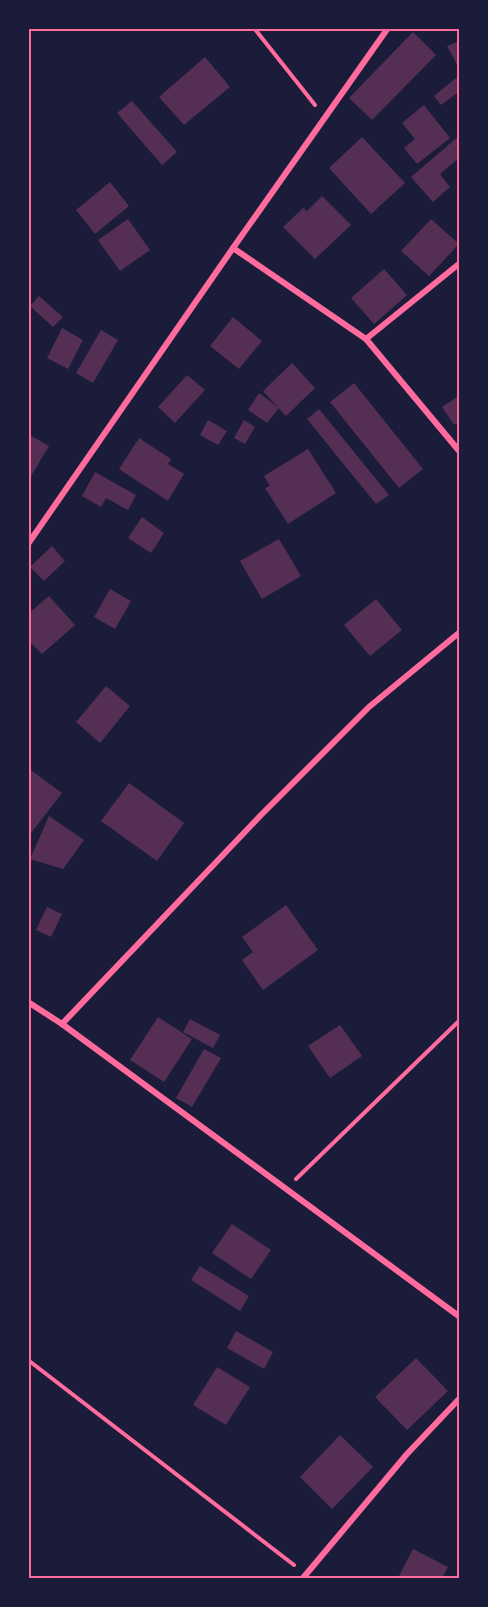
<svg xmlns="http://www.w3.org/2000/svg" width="488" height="1607" font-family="Karla,sans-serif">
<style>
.building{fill:#542f53}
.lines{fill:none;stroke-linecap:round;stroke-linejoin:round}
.path{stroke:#ff6b9d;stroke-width:4}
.minor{stroke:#ff6b9d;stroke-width:6}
.neatline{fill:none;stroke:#ff6b9d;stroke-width:2}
</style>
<rect width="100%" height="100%" fill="#1b1b3a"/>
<g class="building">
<path d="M 413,32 L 436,55 L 372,120 L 349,98 Z"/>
<path d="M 460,41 L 460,70 L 447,46 Z"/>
<path d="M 205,57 L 230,87 L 184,125 L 159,97 Z"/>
<path d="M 456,78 L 460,82 L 460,91 L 441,105 L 434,96 Z"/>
<path d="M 132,101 L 177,152 L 162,165 L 117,113 Z"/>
<path d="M 424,105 L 450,138 L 417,164 L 404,148 L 415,139 L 402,123 Z"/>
<path d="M 460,135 L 460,157 L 440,174 L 450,187 L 433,202 L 411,177 Z"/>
<path d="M 362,137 L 405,183 L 371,214 L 329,168 Z"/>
<path d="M 110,182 L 129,206 L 95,234 L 76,210 Z"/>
<path d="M 322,196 L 351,225 L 315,259 L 283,227 L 303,208 L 307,211 Z"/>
<path d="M 128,219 L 150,250 L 120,271 L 98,240 Z"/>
<path d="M 431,219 L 459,244 L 429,276 L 401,251 Z"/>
<path d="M 384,269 L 407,295 L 374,324 L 351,298 Z"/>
<path d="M 39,296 L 63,317 L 53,327 L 30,306 Z"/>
<path d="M 233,317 L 262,341 L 239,369 L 210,346 Z"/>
<path d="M 62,328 L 83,340 L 68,369 L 47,358 Z"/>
<path d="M 101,330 L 118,340 L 93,383 L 76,373 Z"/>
<path d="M 292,363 L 315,388 L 286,416 L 263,391 Z"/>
<path d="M 187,375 L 205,390 L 175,423 L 158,407 Z"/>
<path d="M 354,383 L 423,469 L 399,488 L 330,402 Z"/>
<path d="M 259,393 L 279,408 L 267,423 L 248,410 Z"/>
<path d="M 460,395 L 460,421 L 454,425 L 442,407 Z"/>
<path d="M 319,409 L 389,495 L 376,504 L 307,419 Z"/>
<path d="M 208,420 L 227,431 L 218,445 L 200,435 Z"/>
<path d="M 244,420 L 255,427 L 245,444 L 234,438 Z"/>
<path d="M 28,434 L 49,446 L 28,481 Z"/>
<path d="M 139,438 L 171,459 L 168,464 L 184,474 L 168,501 L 119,469 Z"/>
<path d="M 308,449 L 336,493 L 288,524 L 265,488 L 270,486 L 264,476 Z"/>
<path d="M 95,472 L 136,495 L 128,510 L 106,498 L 101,507 L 82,496 Z"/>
<path d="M 142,517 L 164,533 L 151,553 L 128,538 Z"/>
<path d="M 279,539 L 301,576 L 262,599 L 240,561 Z"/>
<path d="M 52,546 L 65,561 L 44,581 L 30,567 Z"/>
<path d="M 110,589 L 131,601 L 115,629 L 94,617 Z"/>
<path d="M 49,596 L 75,625 L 42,654 L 28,640 L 28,614 Z"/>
<path d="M 376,599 L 402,630 L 370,656 L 344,625 Z"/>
<path d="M 106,686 L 130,706 L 100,743 L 76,722 Z"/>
<path d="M 28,768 L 62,793 L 28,837 Z"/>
<path d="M 129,783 L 184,823 L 157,861 L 101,821 Z"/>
<path d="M 49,816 L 84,840 L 63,869 L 30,859 Z"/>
<path d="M 286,905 L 318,950 L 263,990 L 242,960 L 253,952 L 242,937 Z"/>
<path d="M 47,907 L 62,914 L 51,937 L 36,930 Z"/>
<path d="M 158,1017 L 192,1039 L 164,1082 L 130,1060 Z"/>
<path d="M 190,1019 L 220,1035 L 213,1048 L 183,1032 Z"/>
<path d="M 340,1025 L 362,1056 L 330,1078 L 308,1046 Z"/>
<path d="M 204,1049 L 221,1058 L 192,1107 L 176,1098 Z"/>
<path d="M 232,1224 L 271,1250 L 251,1279 L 212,1253 Z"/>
<path d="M 200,1266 L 249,1296 L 240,1311 L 191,1280 Z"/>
<path d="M 236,1331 L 273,1352 L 264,1369 L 227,1348 Z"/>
<path d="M 416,1358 L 448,1391 L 407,1430 L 375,1397 Z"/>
<path d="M 217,1367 L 250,1387 L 226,1425 L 193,1405 Z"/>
<path d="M 340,1435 L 373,1467 L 332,1509 L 300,1477 Z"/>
<path d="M 413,1549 L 448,1567 L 442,1578 L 398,1578 Z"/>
</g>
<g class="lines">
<g class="path">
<path d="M 254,28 L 315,105"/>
<path d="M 296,1179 L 460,1020"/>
<path d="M 28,1360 L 294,1565"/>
</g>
<g class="minor">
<path d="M 233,248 L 366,339 L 460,452"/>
<path d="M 366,339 L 460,263"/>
<path d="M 28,544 L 233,248 L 388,28"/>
<path d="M 28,1002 L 62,1024 L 460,1317"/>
<path d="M 62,1024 L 261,815 L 369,707 L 460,632"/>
<path d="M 303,1578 L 407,1454 L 460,1398"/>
</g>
</g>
<rect width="488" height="1607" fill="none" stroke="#1b1b3a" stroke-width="60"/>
<rect x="30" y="30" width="428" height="1547" class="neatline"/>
</svg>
